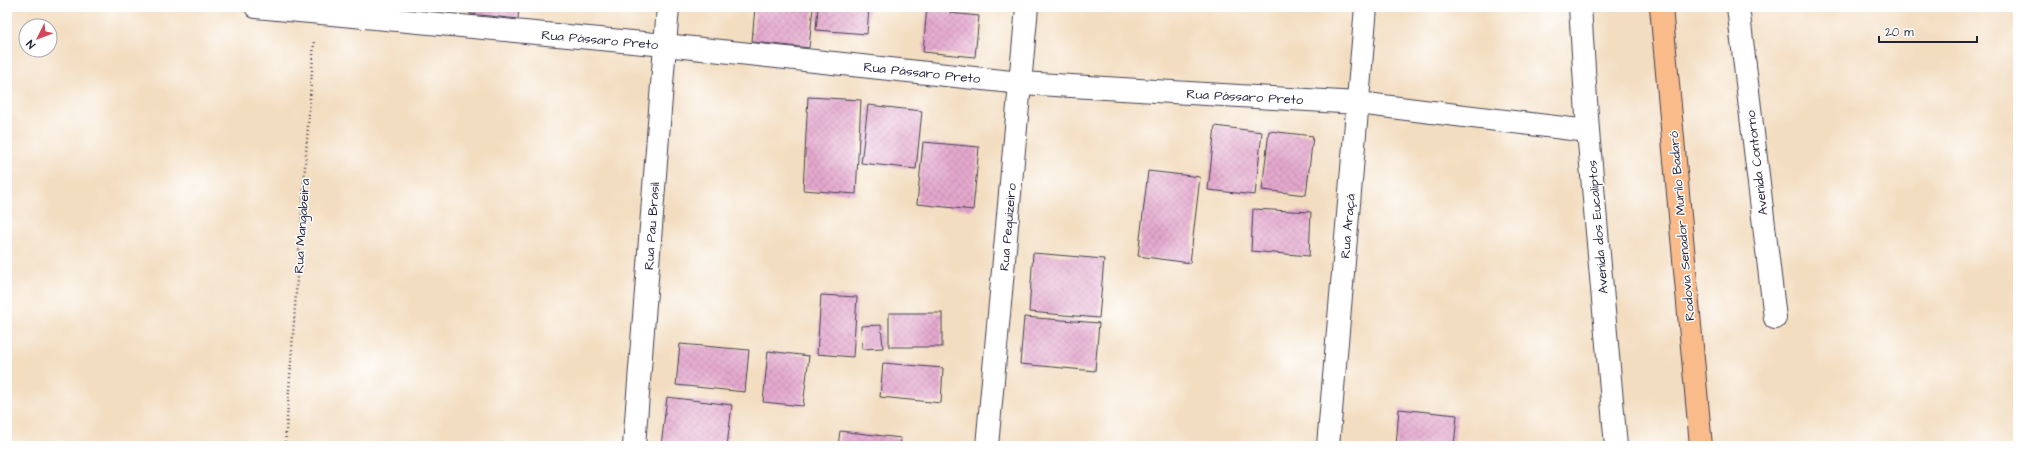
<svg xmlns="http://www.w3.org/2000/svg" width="2025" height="453" font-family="'Architects Daughter',sans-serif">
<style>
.building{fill:url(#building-cross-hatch)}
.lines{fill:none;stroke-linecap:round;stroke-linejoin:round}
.street-casing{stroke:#413e4f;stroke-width:24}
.primary-casing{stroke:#413e4f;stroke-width:24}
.path{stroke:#413e4f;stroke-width:2.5;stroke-dasharray:1 3;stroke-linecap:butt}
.street{stroke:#fff;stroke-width:22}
.primary{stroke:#fabb8b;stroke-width:22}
.labels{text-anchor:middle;stroke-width:3;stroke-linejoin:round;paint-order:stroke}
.street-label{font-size:13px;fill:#22223b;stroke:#fff}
</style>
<defs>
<pattern id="building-cross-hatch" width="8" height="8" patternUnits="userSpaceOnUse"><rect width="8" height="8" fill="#e4a8cd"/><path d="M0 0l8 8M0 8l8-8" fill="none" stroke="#c390b1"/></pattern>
</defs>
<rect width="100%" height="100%" fill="#fff"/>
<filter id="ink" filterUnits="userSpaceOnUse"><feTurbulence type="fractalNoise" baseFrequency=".025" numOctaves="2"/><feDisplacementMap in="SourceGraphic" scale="8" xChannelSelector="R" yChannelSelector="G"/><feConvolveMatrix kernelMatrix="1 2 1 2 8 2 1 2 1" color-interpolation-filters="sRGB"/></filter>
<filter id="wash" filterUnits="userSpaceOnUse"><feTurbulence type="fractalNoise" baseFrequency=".012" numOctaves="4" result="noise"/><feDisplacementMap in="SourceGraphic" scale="16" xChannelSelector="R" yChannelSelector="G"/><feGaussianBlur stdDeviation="0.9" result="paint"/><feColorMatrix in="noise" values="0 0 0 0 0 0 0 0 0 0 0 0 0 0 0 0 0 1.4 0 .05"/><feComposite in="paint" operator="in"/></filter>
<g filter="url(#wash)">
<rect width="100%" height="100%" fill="#f3ddc0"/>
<g id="blocks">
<g class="building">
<path d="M 470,7 L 519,7 L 518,19 L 470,14 Z"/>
<path d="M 755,7 L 813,7 L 809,48 L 752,42 Z"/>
<path d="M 818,7 L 869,7 L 867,34 L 816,30 Z"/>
<path d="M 927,7 L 950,7 L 950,13 L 979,16 L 975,57 L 923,52 Z"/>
<path d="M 808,97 L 861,100 L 856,194 L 803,190 Z"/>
<path d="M 868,105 L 922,111 L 916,169 L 861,163 Z"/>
<path d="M 1215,126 L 1262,132 L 1255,195 L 1208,190 Z"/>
<path d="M 1269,131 L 1313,136 L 1306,195 L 1262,190 Z"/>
<path d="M 923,142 L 979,147 L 973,210 L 917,204 Z"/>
<path d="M 1148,171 L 1200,177 L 1190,263 L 1138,256 Z"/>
<path d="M 1253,209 L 1311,212 L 1309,256 L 1251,251 Z"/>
<path d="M 1033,253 L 1104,259 L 1099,318 L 1029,312 Z"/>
<path d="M 821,295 L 857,297 L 853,357 L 817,354 Z"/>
<rect x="889" y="313" width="53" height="34"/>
<path d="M 1024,317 L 1099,323 L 1095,371 L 1020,364 Z"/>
<path d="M 881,325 L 883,348 L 862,349 L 861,326 Z"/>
<path d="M 680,344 L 749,350 L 745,392 L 676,385 Z"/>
<path d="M 768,351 L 809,356 L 803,406 L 763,402 Z"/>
<path d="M 883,363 L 943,368 L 941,403 L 880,397 Z"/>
<path d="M 667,397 L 732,405 L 727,446 L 661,446 Z"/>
<path d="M 1399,409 L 1457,415 L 1454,446 L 1396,446 Z"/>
<path d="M 840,431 L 901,438 L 900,446 L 838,446 Z"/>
</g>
</g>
</g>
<g filter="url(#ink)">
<use href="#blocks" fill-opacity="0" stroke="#413e4f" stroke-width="1"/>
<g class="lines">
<g class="street-casing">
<g id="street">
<path d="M 256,7 L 665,45 L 1021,83 L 1358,103 L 1588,131"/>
<path d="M 1580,7 L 1588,131 L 1616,446"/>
<path d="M 1738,7 L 1775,318"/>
<path d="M 634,446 L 668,7"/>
<path d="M 987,446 L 1027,7"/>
<path d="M 1328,446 L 1366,7"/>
</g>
</g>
<g class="primary-casing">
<path id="primary" d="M 1661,7 L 1701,446"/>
</g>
<path class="path" d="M 285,446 L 314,42"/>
<use href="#street" class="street"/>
<use href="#primary" class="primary"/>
</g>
</g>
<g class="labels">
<g class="street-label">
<text transform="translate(600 39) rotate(5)" y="5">Rua Pássaro Preto</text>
<text transform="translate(922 72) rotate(6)" y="5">Rua Pássaro Preto</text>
<text transform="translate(1245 96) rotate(3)" y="5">Rua Pássaro Preto</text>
<text transform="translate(1756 163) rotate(-97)" y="5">Avenida Contorno</text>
<text transform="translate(301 226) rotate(-86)" y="5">Rua Mangabeira</text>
<text transform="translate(651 226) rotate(-86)" y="5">Rua Pau Brasil</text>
<text transform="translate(1347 226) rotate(-85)" y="5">Rua Araçá</text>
<text transform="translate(1681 226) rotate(-95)" y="5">Rodovia Senador Murilo Badaró</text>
<text transform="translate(1007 227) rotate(-85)" y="5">Rua Pequizeiro</text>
<text transform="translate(1597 227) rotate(-95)" y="5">Avenida dos Eucaliptos</text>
</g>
</g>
<rect width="2025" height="453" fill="none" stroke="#fff" stroke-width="24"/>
<g transform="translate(38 38) rotate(228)"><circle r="19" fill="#ffffff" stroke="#a7a7b1"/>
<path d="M0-3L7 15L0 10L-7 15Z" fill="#d1495b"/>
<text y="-6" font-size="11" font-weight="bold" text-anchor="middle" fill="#22223b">N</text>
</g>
<path d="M1879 36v6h98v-6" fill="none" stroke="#22223b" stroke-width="2"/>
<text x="1885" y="36" font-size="12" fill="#22223b" stroke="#ffffff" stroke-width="3" paint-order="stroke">20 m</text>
</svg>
